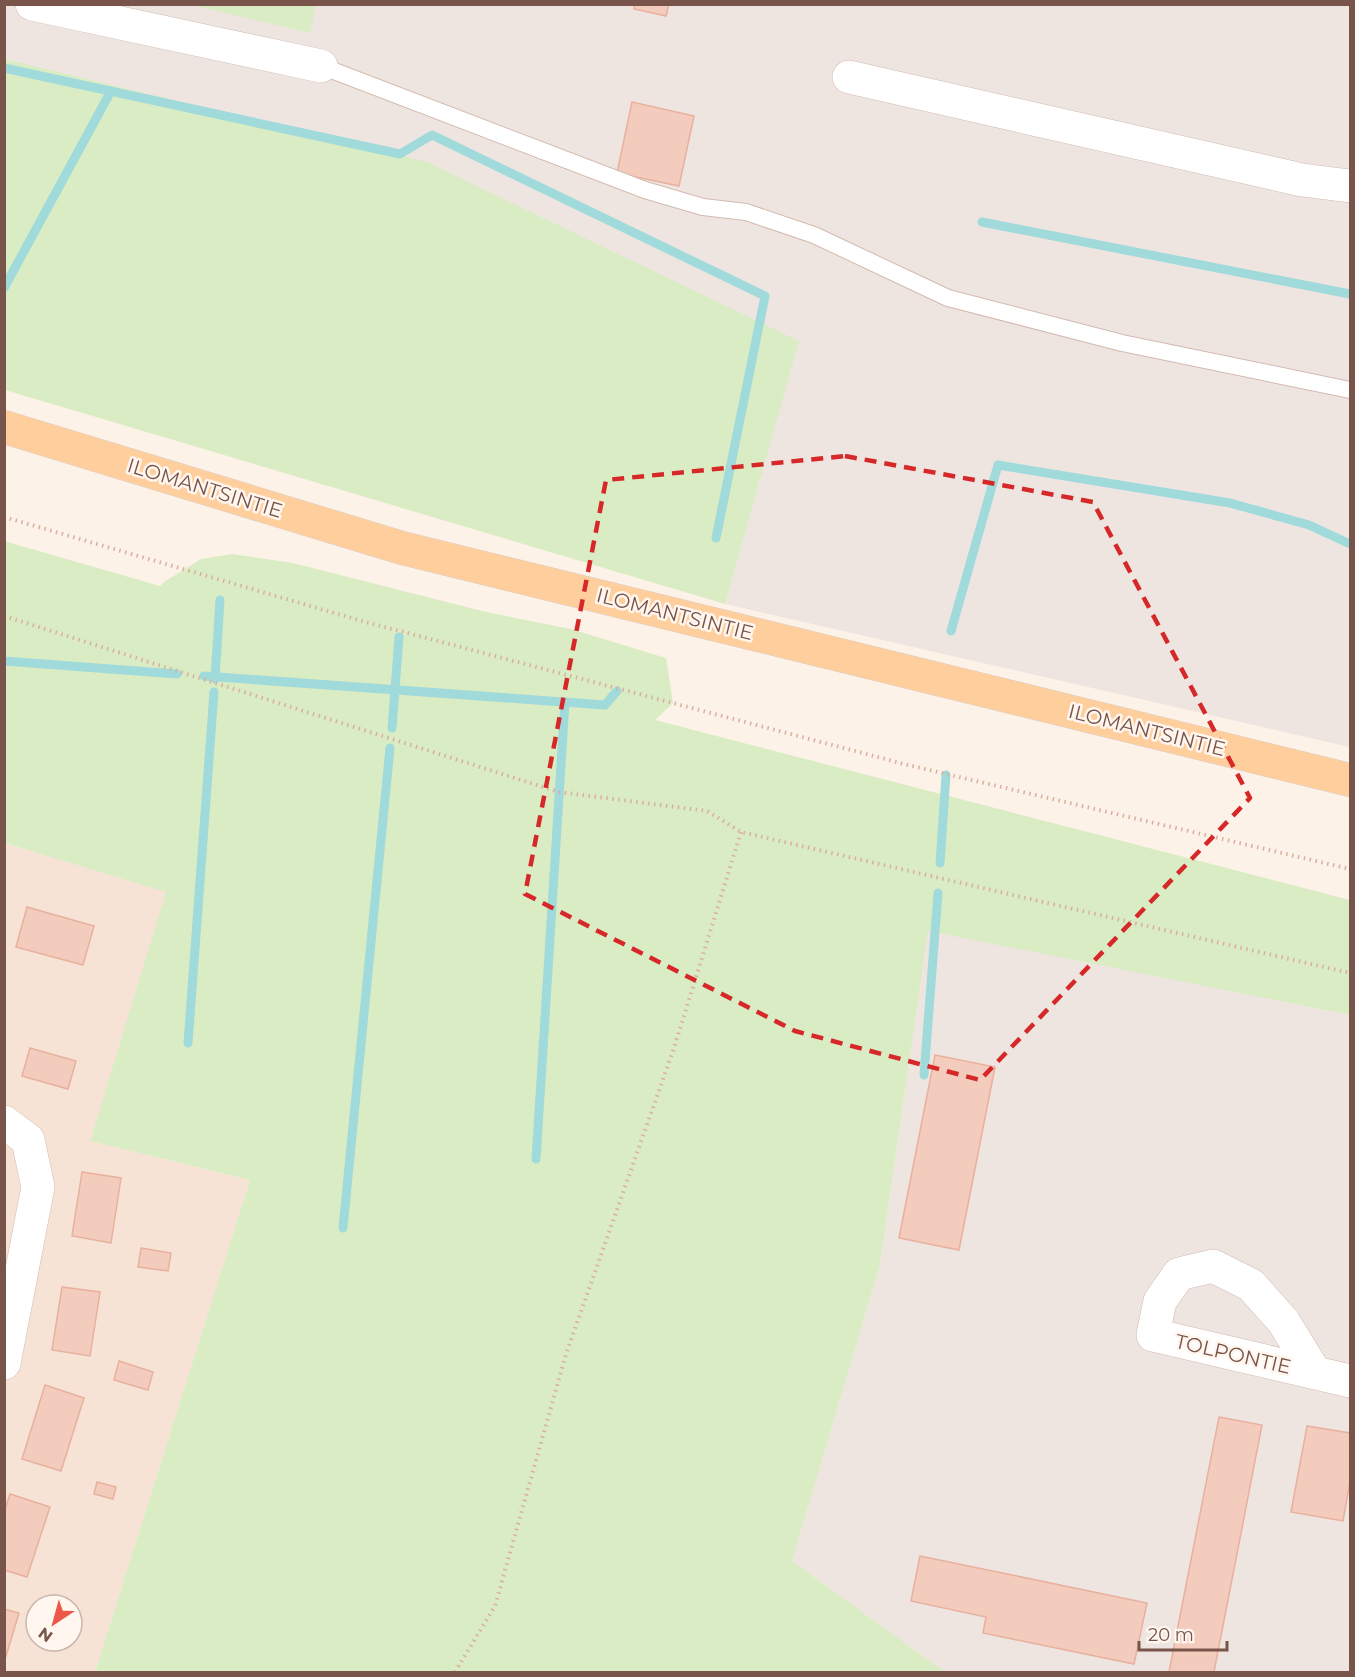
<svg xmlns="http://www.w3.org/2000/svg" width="1355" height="1677" font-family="Montserrat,sans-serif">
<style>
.residential{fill:#f6e3d5;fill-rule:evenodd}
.industrial{fill:#eee5e1}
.green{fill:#daecc4}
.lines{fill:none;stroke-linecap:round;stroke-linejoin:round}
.stream{stroke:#a0dadb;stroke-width:9}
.building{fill:#f4ccbd;stroke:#e8b09d;stroke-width:1.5}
.lane-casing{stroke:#d3baaf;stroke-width:18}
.street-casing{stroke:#d3baaf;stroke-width:34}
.primary-casing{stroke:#d9cfcc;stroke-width:34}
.path{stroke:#daafa0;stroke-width:4;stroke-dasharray:1.5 4.5;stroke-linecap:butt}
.lane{stroke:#fff;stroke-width:16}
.street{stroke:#fff;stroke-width:33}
.primary{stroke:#ffce9d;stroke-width:33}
.marked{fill:none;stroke:#d62828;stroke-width:4.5;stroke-dasharray:12 8;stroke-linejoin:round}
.labels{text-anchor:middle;stroke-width:5;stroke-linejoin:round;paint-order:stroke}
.street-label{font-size:20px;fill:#79544a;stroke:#fff7ef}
</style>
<rect width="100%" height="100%" fill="#fdf2e7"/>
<path class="residential" d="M 4,843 L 167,891 L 90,1141 L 250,1180 L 95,1672 L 5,1672 ZM 36,1605 L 72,1605 L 72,1641 L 36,1641 Z"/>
<g class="industrial">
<path d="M 5,4 L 1350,5 L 1350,747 L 725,604 L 761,476 L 18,62 L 5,59 Z"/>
<path d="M 928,930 L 1350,1015 L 1350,1672 L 945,1672 L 792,1561 L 880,1265 Z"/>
</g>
<g class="green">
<path d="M 191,5 L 316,5 L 310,33 Z"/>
<path d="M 5,59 L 427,162 L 799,341 L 725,604 L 5,390 Z"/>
<path d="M 4,541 L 160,586 L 164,582 L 201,559 L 232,554 L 293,563 L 486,612 L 571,629 L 666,658 L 673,703 L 655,720 L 1350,900 L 1350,1015 L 928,931 L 880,1265 L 792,1561 L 945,1672 L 95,1672 L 250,1180 L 90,1141 L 166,892 L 5,843 Z"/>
</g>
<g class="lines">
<g class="stream">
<path d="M 4,68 L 400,154 L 432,135 L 765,296 L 716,538"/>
<path d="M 982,222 L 1350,294"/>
<path d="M 4,288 L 111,91"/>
<path d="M 951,631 L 998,465 L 1230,503 L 1309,525 L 1350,544"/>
<path d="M 4,661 L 177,674"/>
<path d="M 204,676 L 605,705 L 617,691"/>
<path d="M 215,679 L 220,600"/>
<path d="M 392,728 L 399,637"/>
<path d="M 940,863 L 946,775"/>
<path d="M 188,1043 L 214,692"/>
<path d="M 924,1075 L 938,893"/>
<path d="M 536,1159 L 565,702"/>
<path d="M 343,1228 L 390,748"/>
</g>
</g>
<g class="building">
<path d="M 634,4 L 669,4 L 666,16 L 634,9 Z"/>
<path d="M 632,102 L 694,116 L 679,186 L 617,173 Z"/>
<path d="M 27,907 L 94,926 L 83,965 L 16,947 Z"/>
<path d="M 30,1048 L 76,1061 L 68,1089 L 22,1076 Z"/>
<path d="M 935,1055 L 995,1067 L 959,1250 L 899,1238 Z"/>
<path d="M 82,1172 L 121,1178 L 111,1243 L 72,1236 Z"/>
<path d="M 141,1248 L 171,1253 L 168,1271 L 138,1267 Z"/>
<path d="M 62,1287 L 100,1292 L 90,1356 L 52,1350 Z"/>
<path d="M 119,1361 L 153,1372 L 148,1390 L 114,1380 Z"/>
<path d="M 45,1385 L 84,1398 L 61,1471 L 22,1459 Z"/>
<path d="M 1219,1417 L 1262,1425 L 1214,1672 L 1169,1672 Z"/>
<path d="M 1307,1426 L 1350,1433 L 1350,1482 L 1343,1521 L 1291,1512 Z"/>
<path d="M 97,1482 L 116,1487 L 113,1499 L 94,1494 Z"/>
<path d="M 10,1494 L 50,1507 L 27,1577 L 4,1570 L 4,1512 Z"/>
<path d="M 920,1556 L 1147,1603 L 1134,1664 L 983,1633 L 986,1617 L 911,1601 Z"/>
<path d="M 4,1609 L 19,1613 L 4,1663 Z"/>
</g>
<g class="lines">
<g class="lane-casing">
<path id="lane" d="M 321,66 L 645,190 L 703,207 L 746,212 L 814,235 L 948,298 L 1122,343 L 1350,390"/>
</g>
<g class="street-casing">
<g id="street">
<path d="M 32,4 L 321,66"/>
<path d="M 849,77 L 1302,180 L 1350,186"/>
<path d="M 4,1122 L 28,1140 L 38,1187 L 4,1363"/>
<path d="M 1315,1373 L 1283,1321 L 1251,1285 L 1213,1266 L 1179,1274 L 1160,1301 L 1153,1335 L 1350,1381"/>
</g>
</g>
<g class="primary-casing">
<path id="primary" d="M 4,427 L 402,548 L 1350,780"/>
</g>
<g class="path">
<path d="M 4,517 L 362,621 L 908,765 L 1350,869"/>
<path d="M 4,616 L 559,792 L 707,811 L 741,832 L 1350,973"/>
<path d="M 455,1672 L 495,1606 L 566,1354 L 674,1048 L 741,832"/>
</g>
<use href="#lane" class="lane"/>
<use href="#street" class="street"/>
<use href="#primary" class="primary"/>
</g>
<path class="marked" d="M 845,456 L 1093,502 L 1250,798 L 980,1080 L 795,1031 L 525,894 L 606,480 Z"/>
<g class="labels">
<g class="street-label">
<text transform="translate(205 488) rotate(17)" y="7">ILOMANTSINTIE</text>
<text transform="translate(675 614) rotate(14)" y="7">ILOMANTSINTIE</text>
<text transform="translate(1147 730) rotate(14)" y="7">ILOMANTSINTIE</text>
<text transform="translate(1233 1354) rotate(13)" y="7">TOLPONTIE</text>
</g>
</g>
<rect width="1355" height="1677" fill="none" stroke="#79544a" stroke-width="12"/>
<g transform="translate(54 1623) rotate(216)"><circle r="28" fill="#fff7ef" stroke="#c9b6ad" stroke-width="1.5"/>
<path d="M0-4.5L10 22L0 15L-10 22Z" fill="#ed5747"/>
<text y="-9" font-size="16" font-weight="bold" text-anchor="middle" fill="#79544a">N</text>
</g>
<path d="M1139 1641v9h88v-9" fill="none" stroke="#79544a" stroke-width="3"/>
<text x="1148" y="1641" font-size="18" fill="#79544a" stroke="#fff7ef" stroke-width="4.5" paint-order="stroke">20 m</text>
</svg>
